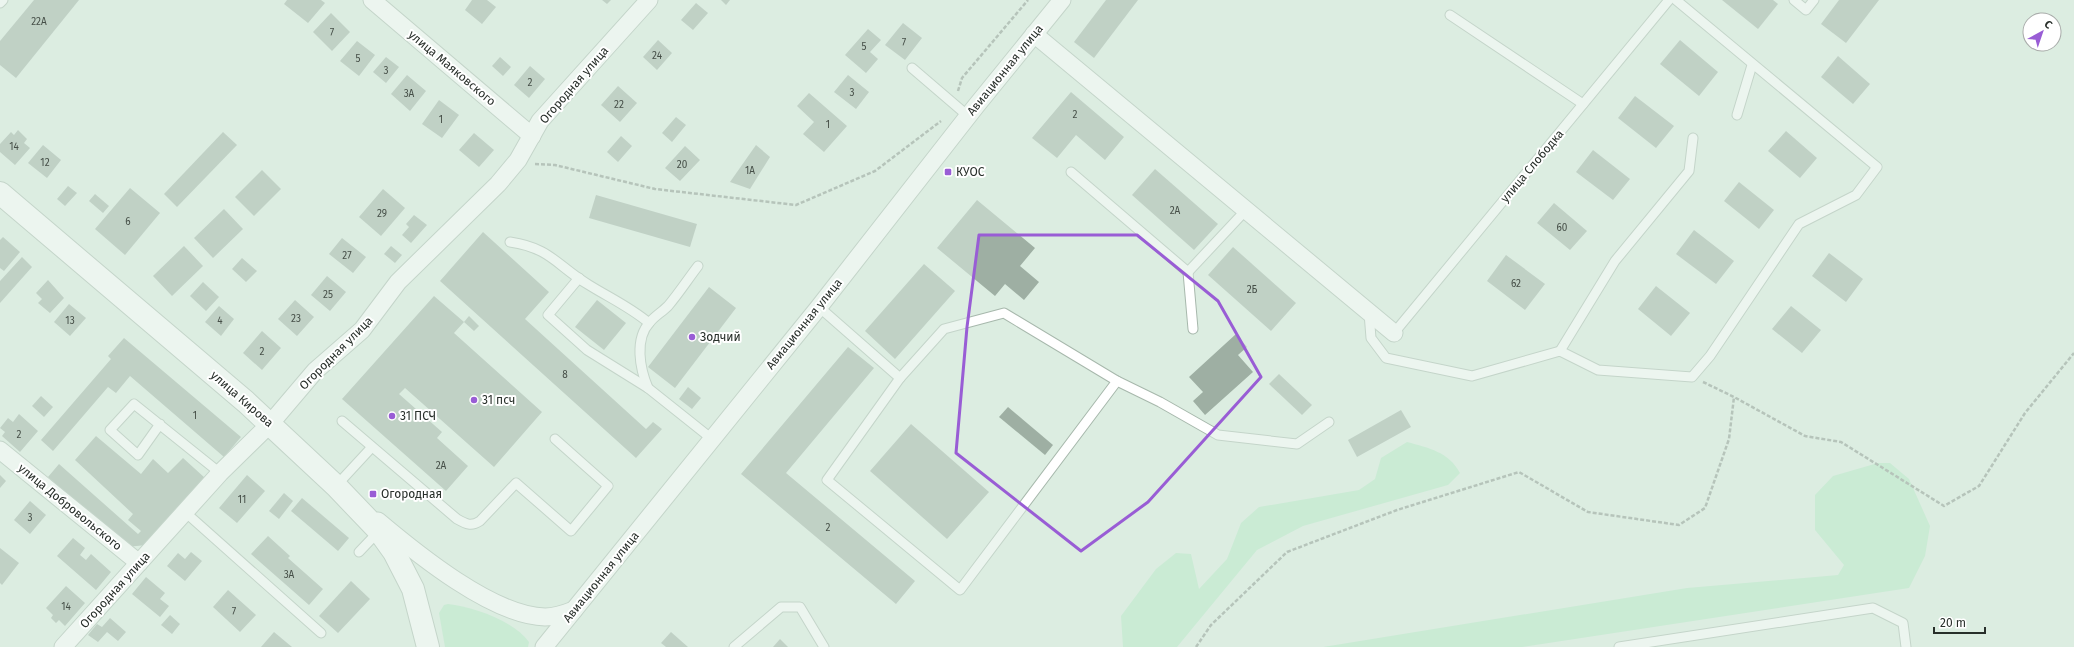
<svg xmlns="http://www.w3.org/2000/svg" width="2074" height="647" font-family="'Fira Sans',sans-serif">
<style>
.green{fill:#b4e8c4}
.building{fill:#9eafa3}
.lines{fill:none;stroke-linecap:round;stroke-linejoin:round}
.lane-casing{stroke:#a7b8ac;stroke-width:11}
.street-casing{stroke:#a7b8ac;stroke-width:19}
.secondary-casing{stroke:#a7b8ac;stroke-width:24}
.path{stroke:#87938b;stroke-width:2.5;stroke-dasharray:4 2;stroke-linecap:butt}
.lane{stroke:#fff;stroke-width:9}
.street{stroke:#fff;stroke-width:17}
.secondary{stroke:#fff;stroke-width:22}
.marked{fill:none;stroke:#995dd5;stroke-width:3;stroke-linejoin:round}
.poi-dot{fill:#995dd5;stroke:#fff;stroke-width:1.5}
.labels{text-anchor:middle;stroke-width:4;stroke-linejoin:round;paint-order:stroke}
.number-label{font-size:10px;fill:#464f48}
.street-label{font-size:12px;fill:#282f2a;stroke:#fff}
.poi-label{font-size:12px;fill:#282f2a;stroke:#fff;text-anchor:start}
</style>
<rect width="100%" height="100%" fill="#dcede1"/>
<g class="green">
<path d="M 1407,442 C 1429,448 1449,452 1460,473 L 1448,485 L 1303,526 L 1257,550 L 1177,647 L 1123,647 L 1121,616 L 1156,569 L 1176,553 L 1191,554 L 1199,589 L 1227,559 L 1241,523 L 1259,507 L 1359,490 L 1375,479 L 1381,458 Z"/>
<path d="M 1878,463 L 1890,463 L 1909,479 L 1930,526 L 1925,556 L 1909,588 L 1522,647 L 1323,647 L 1687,588 L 1838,575 L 1844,565 L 1815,530 L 1815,495 L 1833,476 Z"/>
<path d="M 448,604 C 473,607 513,620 529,642 L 528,647 L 445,647 L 439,613 L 444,605 Z"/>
</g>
<g class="building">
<path d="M 34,0 L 79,0 L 16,78 L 0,65 L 0,41 Z"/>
<path d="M 287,0 L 321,0 L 325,3 L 308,23 L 284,4 Z"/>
<path d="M 472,0 L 487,0 L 496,7 L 482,24 L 465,10 Z"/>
<path d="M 602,0 L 611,0 L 607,4 Z"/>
<path d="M 721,0 L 730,0 L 726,5 Z"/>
<path d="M 1106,0 L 1138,0 L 1094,58 L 1074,42 Z"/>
<path d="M 1722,0 L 1773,0 L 1778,4 L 1758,29 Z"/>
<path d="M 1839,0 L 1879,0 L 1846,43 L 1821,24 Z"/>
<path d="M 696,3 L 708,13 L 693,30 L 681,20 Z"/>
<path d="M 331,13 L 350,32 L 332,51 L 313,32 Z"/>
<path d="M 903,23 L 922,38 L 905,60 L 885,45 Z"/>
<path d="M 868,29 L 881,40 L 870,52 L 878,59 L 866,73 L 845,55 Z"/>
<path d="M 658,40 L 672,53 L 657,70 L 643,57 Z"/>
<path d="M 1680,40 L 1718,72 L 1699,96 L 1660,64 Z"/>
<path d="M 357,41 L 375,55 L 359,76 L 340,61 Z"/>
<path d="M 1838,56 L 1870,84 L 1853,104 L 1821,77 Z"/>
<path d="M 386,57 L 399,67 L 386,83 L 373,72 Z"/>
<path d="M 500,57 L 511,67 L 503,76 L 492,66 Z"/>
<path d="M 530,66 L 545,79 L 529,98 L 514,85 Z"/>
<path d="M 407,75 L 426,91 L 410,111 L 391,94 Z"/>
<path d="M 848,75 L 869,92 L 856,109 L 834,92 Z"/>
<path d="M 618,86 L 637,103 L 620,122 L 601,105 Z"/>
<path d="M 1071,92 L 1124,137 L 1105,160 L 1076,135 L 1057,158 L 1032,138 Z"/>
<path d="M 809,93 L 847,126 L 824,152 L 803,134 L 814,122 L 797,106 Z"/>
<path d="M 1635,96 L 1674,126 L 1656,148 L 1618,118 Z"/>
<path d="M 439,100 L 459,115 L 442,138 L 422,124 Z"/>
<path d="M 676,117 L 686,125 L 672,142 L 662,133 Z"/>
<path d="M 18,130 L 27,139 L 24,143 L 30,148 L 15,165 L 0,152 L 0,144 L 11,132 L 14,135 Z"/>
<path d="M 1786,131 L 1817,158 L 1800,178 L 1768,151 Z"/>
<path d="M 223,132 L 237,145 L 177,207 L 164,194 Z"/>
<path d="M 474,133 L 494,150 L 479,167 L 459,150 Z"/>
<path d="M 621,136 L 632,146 L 618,162 L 607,152 Z"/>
<path d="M 43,145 L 61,160 L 47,178 L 28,163 Z"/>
<path d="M 756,145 L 770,157 L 750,189 L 730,182 Z"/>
<path d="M 685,146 L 700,160 L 680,181 L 665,168 Z"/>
<path d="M 1593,150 L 1630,179 L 1613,200 L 1576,172 Z"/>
<path d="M 1155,169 L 1218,224 L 1194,250 L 1132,195 Z"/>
<path d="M 262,170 L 281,189 L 254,216 L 235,197 Z"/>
<path d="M 1739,182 L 1774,210 L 1759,229 L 1724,201 Z"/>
<path d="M 68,186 L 77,193 L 65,206 L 57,199 Z"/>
<path d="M 130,188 L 160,213 L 125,255 L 95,229 Z"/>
<path d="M 383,189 L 405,208 L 381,236 L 359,217 Z"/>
<path d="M 95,194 L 109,206 L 103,213 L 89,201 Z"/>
<path d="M 596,195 L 697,224 L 690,247 L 589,218 Z"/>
<path d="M 977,200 L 1035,248 L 1020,266 L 1039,282 L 1024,300 L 1005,284 L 995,296 L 937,248 Z"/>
<path d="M 1554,203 L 1587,231 L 1570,250 L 1537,223 Z"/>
<path d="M 224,209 L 243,229 L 213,258 L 194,238 Z"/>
<path d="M 414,215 L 427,225 L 411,243 L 402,235 L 409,227 L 406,224 Z"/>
<path d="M 1694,230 L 1734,261 L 1716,284 L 1676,254 Z"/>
<path d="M 483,232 L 549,292 L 525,319 L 646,429 L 653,422 L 662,429 L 636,458 L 440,281 Z"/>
<path d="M 3,237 L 20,252 L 4,271 L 0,268 L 0,240 Z"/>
<path d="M 342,238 L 366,257 L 353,273 L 329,254 Z"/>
<path d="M 184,246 L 203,266 L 172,296 L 153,276 Z"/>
<path d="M 391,246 L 402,255 L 395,263 L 384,254 Z"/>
<path d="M 1233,247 L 1296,303 L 1271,331 L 1208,275 Z"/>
<path d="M 1829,253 L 1863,279 L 1846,302 L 1812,276 Z"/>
<path d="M 1506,255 L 1545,284 L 1525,310 L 1487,281 Z"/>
<path d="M 22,257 L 32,267 L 0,303 L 0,281 Z"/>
<path d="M 242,258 L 257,271 L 246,282 L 232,269 Z"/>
<path d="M 924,264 L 955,291 L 895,359 L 865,331 Z"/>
<path d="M 327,276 L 346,292 L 330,311 L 311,295 Z"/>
<path d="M 48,280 L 64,298 L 50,313 L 38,303 L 42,299 L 36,293 Z"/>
<path d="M 203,282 L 219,297 L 206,311 L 190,296 Z"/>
<path d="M 1656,286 L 1690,313 L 1671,336 L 1638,309 Z"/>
<path d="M 709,287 L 736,308 L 675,388 L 648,367 Z"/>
<path d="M 434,296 L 464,322 L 454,333 L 542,412 L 494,467 L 405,388 L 399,394 L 442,432 L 437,438 L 468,466 L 446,491 L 342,399 Z"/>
<path d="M 295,300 L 314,317 L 297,336 L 278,319 Z"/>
<path d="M 597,300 L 626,323 L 604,350 L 575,327 Z"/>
<path d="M 69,304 L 86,318 L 70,336 L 54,322 Z"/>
<path d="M 219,306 L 234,319 L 221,336 L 205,322 Z"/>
<path d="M 1791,306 L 1821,330 L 1802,353 L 1772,329 Z"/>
<path d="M 469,316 L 479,326 L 474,331 L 464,322 Z"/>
<path d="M 262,331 L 281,348 L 262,370 L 243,353 Z"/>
<path d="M 1236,334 L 1247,347 L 1238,355 L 1253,372 L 1205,415 L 1193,401 L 1203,392 L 1189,377 Z"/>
<path d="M 124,338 L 241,437 L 224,457 L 130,376 L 116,393 L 108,387 L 53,451 L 41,440 L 111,359 L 108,356 Z"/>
<path d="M 848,347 L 874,368 L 786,473 L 915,581 L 896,604 L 741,474 Z"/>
<path d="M 1279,374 L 1312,405 L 1302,415 L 1269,384 Z"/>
<path d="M 688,387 L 701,398 L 692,409 L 679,399 Z"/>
<path d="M 41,396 L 53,407 L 44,417 L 32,406 Z"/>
<path d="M 1008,407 L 1053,445 L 1045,455 L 999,417 Z"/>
<path d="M 1401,410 L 1411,427 L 1357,457 L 1348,440 Z"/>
<path d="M 19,414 L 38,431 L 20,452 L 2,436 L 5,432 L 0,428 L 8,418 L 13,422 Z"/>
<path d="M 911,424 L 989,492 L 947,539 L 870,471 Z"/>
<path d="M 96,436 L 141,474 L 153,459 L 168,473 L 183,458 L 205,478 L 146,545 L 127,547 L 48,477 L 59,464 L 138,534 L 141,531 L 128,520 L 133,514 L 75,460 Z"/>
<path d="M 0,475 L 6,481 L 0,488 Z"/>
<path d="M 247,475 L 265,491 L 237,523 L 219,508 Z"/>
<path d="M 284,493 L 293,501 L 279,519 L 269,511 Z"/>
<path d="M 302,498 L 349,538 L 338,551 L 291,511 Z"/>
<path d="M 30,501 L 46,515 L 30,534 L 14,520 Z"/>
<path d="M 268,536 L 290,556 L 288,558 L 323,589 L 309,605 L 251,554 Z"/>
<path d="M 73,538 L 85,548 L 80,555 L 86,560 L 91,554 L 111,572 L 96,590 L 57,556 Z"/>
<path d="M 0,548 L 19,563 L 2,585 L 0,583 Z"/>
<path d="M 191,552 L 202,561 L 185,581 L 167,566 L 178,553 L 185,559 Z"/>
<path d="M 146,577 L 165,593 L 160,599 L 169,606 L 160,617 L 132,594 Z"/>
<path d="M 351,581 L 370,599 L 338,633 L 319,616 Z"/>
<path d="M 66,586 L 85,603 L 65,626 L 59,620 L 56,623 L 51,618 L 53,615 L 46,608 Z"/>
<path d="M 228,590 L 256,615 L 240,632 L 213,607 Z"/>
<path d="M 170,615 L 180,624 L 172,634 L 161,625 Z"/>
<path d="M 110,618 L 126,632 L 118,641 L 107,632 L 98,642 L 88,635 L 97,624 L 102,627 Z"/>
<path d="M 274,632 L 292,647 L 261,647 Z"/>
<path d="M 671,632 L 688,647 L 666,647 L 661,643 Z"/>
<path d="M 780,639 L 788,647 L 773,647 Z"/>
</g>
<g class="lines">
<g class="lane-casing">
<g id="lane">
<path d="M 1794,0 L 1806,10 L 1814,0"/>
<path d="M 0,3 L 3,0"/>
<path d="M 1450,15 L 1583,104"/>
<path d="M 912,68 L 968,116"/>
<path d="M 1737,115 L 1752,65"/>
<path d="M 1071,172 L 1188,272 L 1246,210"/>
<path d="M 510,242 C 551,248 557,266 589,285 C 610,298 630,307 649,323"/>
<path d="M 1188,272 L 1193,329"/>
<path d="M 579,278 L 548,315 L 587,350 L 648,388 L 712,439"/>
<path d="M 819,307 L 900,378 L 827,480 L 960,590 L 1117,381 L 1160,402 L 1218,435 L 1297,444 L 1329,422"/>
<path d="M 1369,313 L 1371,338 L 1386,358 L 1472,376 L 1560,351 L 1598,370 L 1692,377 L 1710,356 L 1799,224 L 1856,195 L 1877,167 L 1676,0"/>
<path d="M 1394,333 L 1669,0"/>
<path d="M 1560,351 L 1615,261 L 1689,171 L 1693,138"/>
<path d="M 900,378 L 944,329 L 1004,313 L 1117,381"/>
<path d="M 648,388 C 640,369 634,339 650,322 C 655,316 662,312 668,306 C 679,293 688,279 698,266"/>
<path d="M 342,421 L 457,519 C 466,524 471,527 480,521 L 516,483 L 571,531 L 608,486 L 555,439"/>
<path d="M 160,424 L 138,455 L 110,430 L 134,404 L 220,473"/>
<path d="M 336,486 L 372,447"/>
<path d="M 185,512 L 321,633"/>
<path d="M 359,552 L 379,531"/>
<path d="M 734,647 L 781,607 L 800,607 L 824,647"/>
<path d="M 1619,647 L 1873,608 L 1903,623 L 1906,647"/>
</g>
</g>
<g class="street-casing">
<g id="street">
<path d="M 372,0 L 532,136"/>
<path d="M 1034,34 L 1394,333"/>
<path d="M 0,450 L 139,563"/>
<path d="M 378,521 C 416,553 493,616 545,617 C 556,617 564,614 574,610"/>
<path d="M 63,647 L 220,473 L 270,424 L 315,371 L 362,330 L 398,282 L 498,184 L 518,160 L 540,121 L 649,0"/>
<path d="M 544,647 L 819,307 L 976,106 L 1062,0"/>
</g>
</g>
<g class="secondary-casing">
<path id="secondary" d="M 0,193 L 246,402 L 336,486 L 379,531 L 394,552 L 413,589 L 428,647"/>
</g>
<g class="path">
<path d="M 958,91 L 962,78 L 1028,0"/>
<path d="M 535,164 L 555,165 L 655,189 L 796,205 L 875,171 L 941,121"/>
<path d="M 1703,382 L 1734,397 L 1805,436 L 1841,442 L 1944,506 L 1979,486 L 2025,413 L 2074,353"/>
<path d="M 1196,647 L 1211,625 L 1287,552 L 1397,510 L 1519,472 L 1588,512 L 1679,525 L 1705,508 L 1729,439 L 1734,397"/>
</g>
<use href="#lane" class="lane"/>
<use href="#street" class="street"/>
<use href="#secondary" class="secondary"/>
</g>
<path d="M0 0H2074V647H0ZM 979,235 L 1137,235 L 1218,301 L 1261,377 L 1148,502 L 1081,551 L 956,453 L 967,327 Z" fill="#dcede1" fill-opacity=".55" fill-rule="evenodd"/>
<path class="marked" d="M 979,235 L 1137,235 L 1218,301 L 1261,377 L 1148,502 L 1081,551 L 956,453 L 967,327 Z"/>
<g class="poi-dot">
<rect x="944" y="168" width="8" height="8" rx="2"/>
<circle cx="692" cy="337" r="4"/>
<circle cx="474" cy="400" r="4"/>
<circle cx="392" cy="416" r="4"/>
<rect x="369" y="490" width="8" height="8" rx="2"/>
</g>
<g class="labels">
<g class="number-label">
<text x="39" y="25">22А</text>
<text x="332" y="36">7</text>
<text x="904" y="46">7</text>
<text x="864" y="50">5</text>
<text x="657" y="59">24</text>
<text x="358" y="62">5</text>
<text x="386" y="74">3</text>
<text x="530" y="86">2</text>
<text x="852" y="96">3</text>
<text x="409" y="97">3А</text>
<text x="619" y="108">22</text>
<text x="1075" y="118">2</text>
<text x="441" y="123">1</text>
<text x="828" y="128">1</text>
<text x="14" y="150">14</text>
<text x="45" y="166">12</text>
<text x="682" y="168">20</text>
<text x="750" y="174">1А</text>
<text x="1175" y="214">2А</text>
<text x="382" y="217">29</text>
<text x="128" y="225">6</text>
<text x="1562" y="231">60</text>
<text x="347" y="259">27</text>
<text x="1516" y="287">62</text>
<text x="1252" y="293">2Б</text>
<text x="328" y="298">25</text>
<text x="296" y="322">23</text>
<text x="70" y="324">13</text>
<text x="220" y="324">4</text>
<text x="262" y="355">2</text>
<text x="565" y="378">8</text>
<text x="195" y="419">1</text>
<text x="19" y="438">2</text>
<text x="441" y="469">2А</text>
<text x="242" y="503">11</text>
<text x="30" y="521">3</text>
<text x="828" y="531">2</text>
<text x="289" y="578">3А</text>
<text x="66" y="610">14</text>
<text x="234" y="615">7</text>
</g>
<g class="street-label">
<text transform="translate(452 68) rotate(40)" y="4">улица Маяковского</text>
<text transform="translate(1005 70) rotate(-51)" y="4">Авиационная улица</text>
<text transform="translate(574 85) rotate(-49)" y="4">Огородная улица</text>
<text transform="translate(1532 166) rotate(-50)" y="4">улица Слободка</text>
<text transform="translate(804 324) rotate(-51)" y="4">Авиационная улица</text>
<text transform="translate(336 353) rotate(-45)" y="4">Огородная улица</text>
<text transform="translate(242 399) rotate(41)" y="4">улица Кирова</text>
<text transform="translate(70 507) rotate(39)" y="4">улица Добровольского</text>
<text transform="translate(601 577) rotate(-51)" y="4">Авиационная улица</text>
<text transform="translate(115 590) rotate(-48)" y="4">Огородная улица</text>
</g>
<g class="poi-label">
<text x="956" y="176">КУОС</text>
<text x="700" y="341">Зодчий</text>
<text x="482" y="404">31 псч</text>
<text x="400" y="420">31 ПСЧ</text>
<text x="381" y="498">Огородная</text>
</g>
</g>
<g transform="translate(2042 32) rotate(40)"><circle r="19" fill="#ffffff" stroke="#a9acaa"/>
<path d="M0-3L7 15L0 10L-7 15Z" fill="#995dd5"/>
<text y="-6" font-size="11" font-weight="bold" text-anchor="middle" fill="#282f2a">С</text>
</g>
<path d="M1934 627v6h51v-6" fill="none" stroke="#282f2a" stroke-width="2"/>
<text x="1940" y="627" font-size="12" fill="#282f2a" stroke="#ffffff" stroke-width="3" paint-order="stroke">20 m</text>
</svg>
